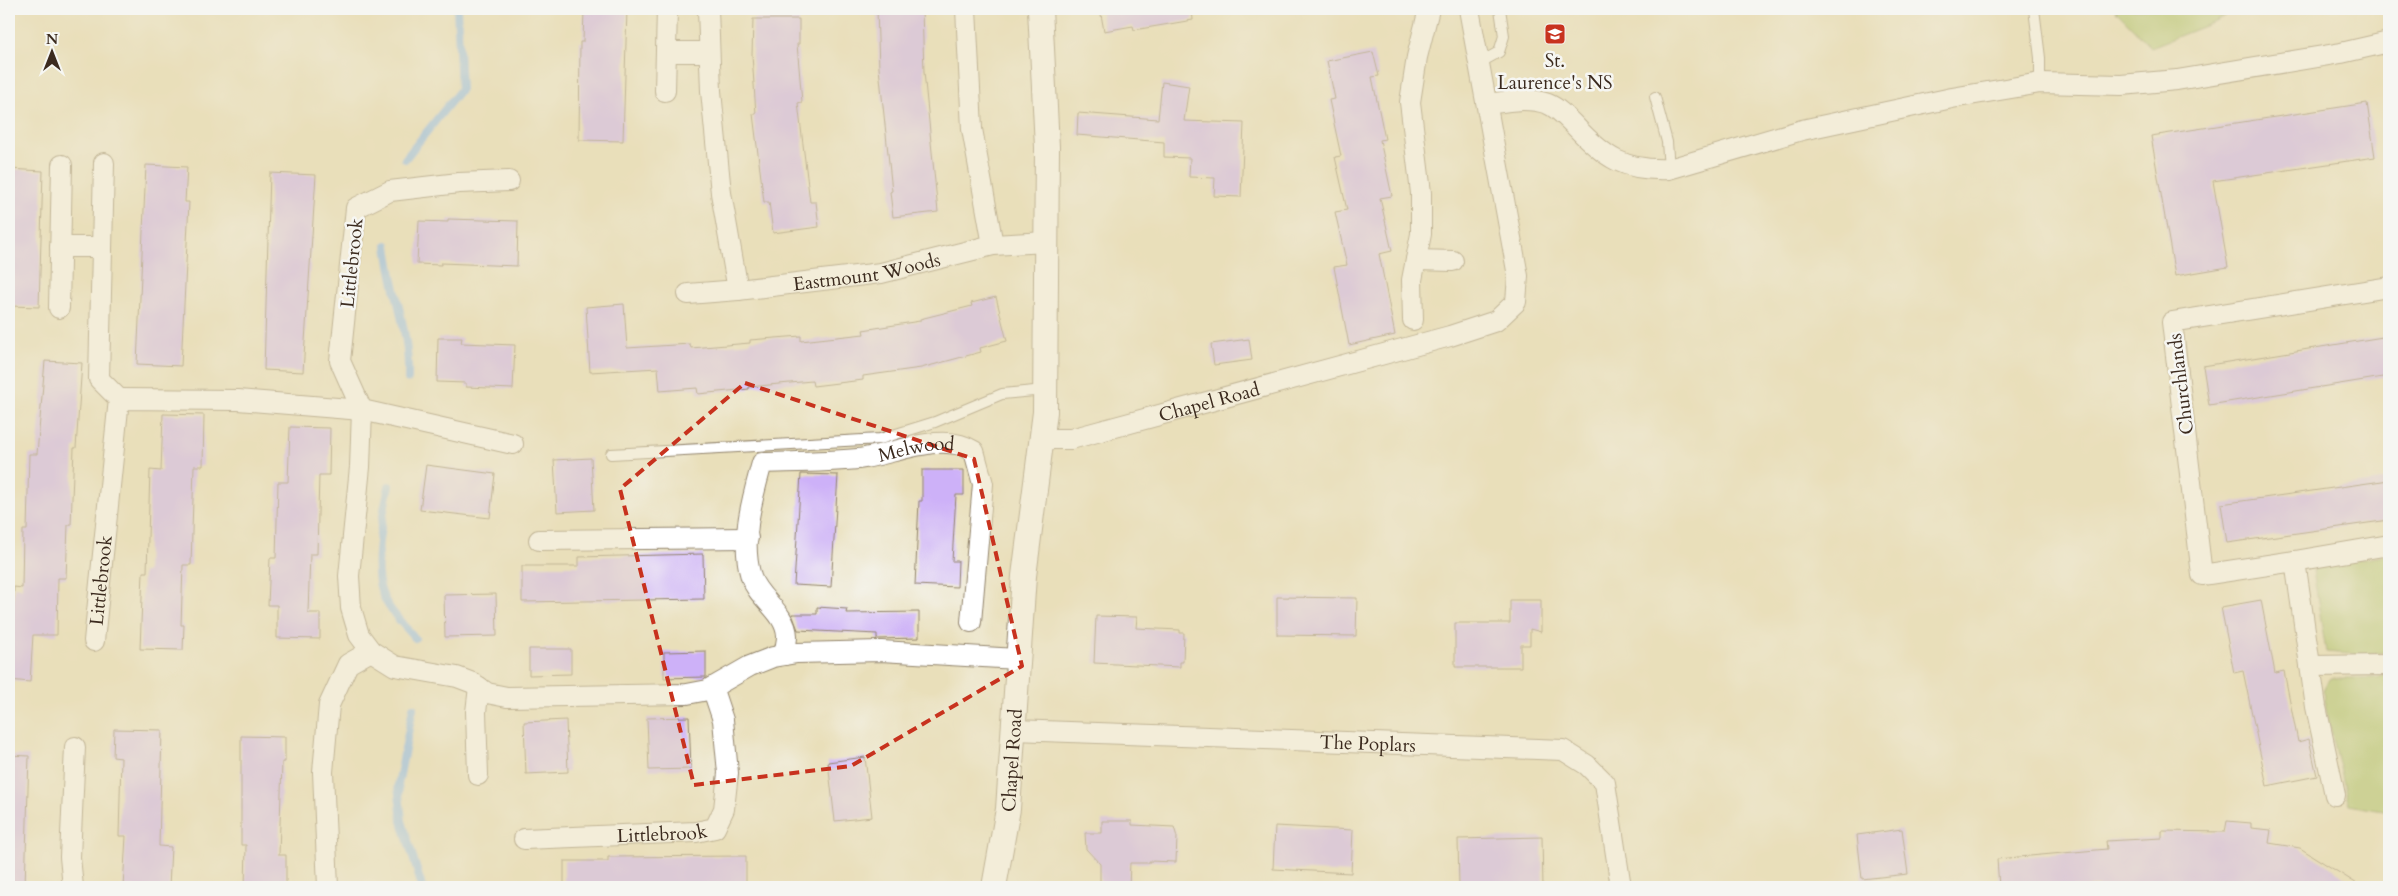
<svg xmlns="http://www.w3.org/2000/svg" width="2398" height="896" font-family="Cardo,serif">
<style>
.green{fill:#aac267;stroke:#727642}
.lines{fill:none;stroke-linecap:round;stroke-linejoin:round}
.stream{stroke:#83b7f1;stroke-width:8}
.building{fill:#cdb1f8}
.service-casing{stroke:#92846c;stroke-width:12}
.minor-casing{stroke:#92846c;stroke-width:22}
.tertiary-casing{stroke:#92846c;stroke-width:26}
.service{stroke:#fff;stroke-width:10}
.minor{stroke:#fff;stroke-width:20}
.tertiary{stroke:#fff;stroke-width:24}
.marked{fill:none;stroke:#c8321e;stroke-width:4;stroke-dasharray:10 6;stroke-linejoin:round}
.labels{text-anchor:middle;stroke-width:5;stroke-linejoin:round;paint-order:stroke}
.poi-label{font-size:19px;fill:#3b2a1e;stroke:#f6f6f2}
.street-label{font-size:19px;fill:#3b2a1e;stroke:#f6f6f2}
</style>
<rect width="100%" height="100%" fill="#f6f6f2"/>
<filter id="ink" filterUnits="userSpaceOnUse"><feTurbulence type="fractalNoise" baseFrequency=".02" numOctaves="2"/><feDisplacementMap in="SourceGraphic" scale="10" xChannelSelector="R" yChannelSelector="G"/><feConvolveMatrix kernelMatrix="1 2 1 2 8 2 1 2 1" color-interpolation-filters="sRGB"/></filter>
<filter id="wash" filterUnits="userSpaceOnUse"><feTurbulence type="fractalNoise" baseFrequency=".0096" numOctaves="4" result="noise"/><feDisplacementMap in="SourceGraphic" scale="20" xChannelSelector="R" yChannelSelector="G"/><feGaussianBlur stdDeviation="1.12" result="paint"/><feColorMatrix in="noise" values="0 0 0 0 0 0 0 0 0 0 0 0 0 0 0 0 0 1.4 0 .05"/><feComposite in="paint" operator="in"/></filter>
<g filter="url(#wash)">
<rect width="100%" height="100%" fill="#e9dfba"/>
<g class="green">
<path d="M 2114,9 L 2237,9 L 2215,22 L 2151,47 Z"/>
<path d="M 2389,554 L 2389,652 L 2362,655 L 2326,652 L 2313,570 L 2322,565 Z"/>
<path d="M 2385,675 L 2389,677 L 2389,812 L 2349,805 L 2324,701 L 2323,690 L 2331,678 L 2375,678 Z"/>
</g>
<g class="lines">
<g class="stream">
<path d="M 405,159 L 461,89 L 457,9"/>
<path d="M 387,245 C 392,291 410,332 408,379"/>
<path d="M 389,486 C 383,513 372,564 381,590 C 386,608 403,624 415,638"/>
<path d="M 413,708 L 398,785 L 402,821 L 422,887"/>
</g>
</g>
<g id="blocks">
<g class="building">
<path d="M 584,9 L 627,9 L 623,141 L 579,140 L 580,42 L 583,42 Z"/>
<path d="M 877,9 L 922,9 L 924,72 L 938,212 L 893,217 L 890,192 L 892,191 L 879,68 Z"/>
<path d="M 1100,9 L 1192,9 L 1193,20 L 1134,30 L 1133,26 L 1104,31 Z"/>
<path d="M 753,19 L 799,19 L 799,44 L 797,44 L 802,102 L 798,103 L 810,202 L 816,202 L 819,227 L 773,233 L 769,202 L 764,202 L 753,114 L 756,114 L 752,55 Z"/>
<path d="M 1373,52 L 1379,76 L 1372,77 L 1385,139 L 1380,140 L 1392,196 L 1380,198 L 1392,251 L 1379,254 L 1395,335 L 1349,345 L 1334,267 L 1347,265 L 1335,212 L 1347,210 L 1335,157 L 1341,156 L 1329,100 L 1335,99 L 1327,61 Z"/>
<path d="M 1162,82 L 1189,86 L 1184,121 L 1244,123 L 1241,197 L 1214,196 L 1215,178 L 1189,177 L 1190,158 L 1164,157 L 1164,142 L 1077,135 L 1078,113 L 1158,119 Z"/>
<path d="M 2367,103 L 2375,157 L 2213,181 L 2228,267 L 2175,276 L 2151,136 Z"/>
<path d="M 146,165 L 187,167 L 185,202 L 189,202 L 181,366 L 137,364 Z"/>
<path d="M 9,169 L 43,171 L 39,307 L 9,306 Z"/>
<path d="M 270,173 L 316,175 L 303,372 L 264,370 Z"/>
<path d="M 448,219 L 518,221 L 517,266 L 441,263 L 441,265 L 417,264 L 419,221 L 448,222 Z"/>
<path d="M 996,297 L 1007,341 L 980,348 L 981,352 L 921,368 L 863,376 L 863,380 L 813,386 L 812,381 L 779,384 L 749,387 L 749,389 L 698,394 L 697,388 L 660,391 L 658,368 L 590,372 L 586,307 L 624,304 L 627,348 L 690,344 L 691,348 L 750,343 L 750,340 L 775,338 L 801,336 L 801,341 L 864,334 L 863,330 L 920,321 L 920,319 L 972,306 L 971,303 Z"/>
<path d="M 2389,336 L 2389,376 L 2209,405 L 2203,366 Z"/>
<path d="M 438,338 L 462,338 L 461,343 L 515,345 L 513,389 L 466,387 L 466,383 L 437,382 Z"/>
<path d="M 1249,339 L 1252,360 L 1214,365 L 1211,344 Z"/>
<path d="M 45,361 L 82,363 L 76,448 L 74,448 L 71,525 L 68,525 L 66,578 L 58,578 L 57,635 L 33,635 L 30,682 L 9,680 L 9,642 L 12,642 L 14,587 L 22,588 L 23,530 L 27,530 L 29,454 L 37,454 Z"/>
<path d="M 163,414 L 204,415 L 203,466 L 194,466 L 191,565 L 183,565 L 181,625 L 184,625 L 183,650 L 140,649 L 143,572 L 147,572 L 150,470 L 161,471 Z"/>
<path d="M 290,427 L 330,428 L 329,475 L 319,475 L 317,554 L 310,554 L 308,613 L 320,613 L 320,639 L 277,638 L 277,605 L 268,605 L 270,558 L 276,558 L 278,482 L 288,482 Z"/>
<path d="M 591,458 L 594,510 L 557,512 L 554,460 Z"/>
<path d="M 426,465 L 495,474 L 490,518 L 420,510 Z"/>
<path d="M 922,470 L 964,470 L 964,495 L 956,495 L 952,561 L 958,561 L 957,587 L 915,585 L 919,501 L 922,501 Z"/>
<path d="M 801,474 L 838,475 L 831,587 L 794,585 Z"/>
<path d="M 2389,480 L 2389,520 L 2227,543 L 2221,504 Z"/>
<path d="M 703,554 L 704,599 L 522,602 L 522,566 L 579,566 L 579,557 Z"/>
<path d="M 496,594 L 497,636 L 445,637 L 444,595 Z"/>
<path d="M 1277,597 L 1357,598 L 1356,636 L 1277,635 Z"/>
<path d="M 1510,600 L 1541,600 L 1541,632 L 1530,629 L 1530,645 L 1521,645 L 1521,667 L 1455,667 L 1455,623 L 1510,623 Z"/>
<path d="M 2261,600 L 2275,673 L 2284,671 L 2298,742 L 2309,739 L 2317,776 L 2267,786 L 2243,671 L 2234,673 L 2221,607 Z"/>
<path d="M 817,607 L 847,609 L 846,613 L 919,612 L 919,638 L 877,639 L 877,634 L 798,630 L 792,614 L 817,614 Z"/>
<path d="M 1096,616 L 1137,617 L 1136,628 L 1180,630 L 1180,633 L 1184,633 L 1183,662 L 1180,662 L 1180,667 L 1094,663 Z"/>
<path d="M 529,649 L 571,649 L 571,674 L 529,675 Z"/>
<path d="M 706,651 L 706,677 L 664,678 L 664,652 Z"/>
<path d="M 689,717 L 691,769 L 649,770 L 647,718 Z"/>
<path d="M 566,720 L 568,772 L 526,774 L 524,722 Z"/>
<path d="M 114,729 L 162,730 L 159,846 L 171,847 L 169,887 L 123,887 L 126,836 L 119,836 L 121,758 L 113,757 Z"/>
<path d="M 241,736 L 285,737 L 285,762 L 282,762 L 279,855 L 286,855 L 286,887 L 245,887 L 246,845 L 241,845 Z"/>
<path d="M 9,755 L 29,756 L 25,887 L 9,887 Z"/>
<path d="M 865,757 L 872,817 L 835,821 L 828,762 Z"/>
<path d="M 1102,821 L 1132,821 L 1132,825 L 1174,827 L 1177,837 L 1176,862 L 1149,861 L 1149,863 L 1130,863 L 1129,887 L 1100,886 L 1100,864 L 1086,849 L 1085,833 L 1102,833 Z"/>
<path d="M 2227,821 L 2251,823 L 2251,828 L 2271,830 L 2269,843 L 2300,848 L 2362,887 L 2209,887 L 2210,885 L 2161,884 L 2107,887 L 1999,887 L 1997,859 L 2107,849 L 2106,841 L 2162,838 L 2162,831 L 2225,832 Z"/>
<path d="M 1275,826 L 1353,830 L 1351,873 L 1273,869 Z"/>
<path d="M 1902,829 L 1908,874 L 1862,879 L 1857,835 Z"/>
<path d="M 1542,837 L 1543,887 L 1459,887 L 1458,839 Z"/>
<path d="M 746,856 L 746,887 L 564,887 L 564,861 L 608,861 L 608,857 Z"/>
</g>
</g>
</g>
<g filter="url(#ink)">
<use href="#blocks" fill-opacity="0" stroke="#92846c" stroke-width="1"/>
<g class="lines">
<g class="service-casing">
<g id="service">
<path d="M 2034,9 L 2040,58 L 2040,83"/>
<path d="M 1479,63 L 1499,52 L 1504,36 L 1500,9"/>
<path d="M 1655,97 L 1667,142 L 1669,169"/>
<path d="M 611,454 L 880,439 L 935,422 L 1002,394 L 1045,390"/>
</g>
</g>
<g class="minor-casing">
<g id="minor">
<path d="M 966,9 L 972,129 L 993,245"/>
<path d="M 667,52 L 709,52"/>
<path d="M 665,91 L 667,9"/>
<path d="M 1487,104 C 1508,101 1527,97 1548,104 C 1558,108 1567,118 1575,126 C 1605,158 1624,171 1669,169 L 1802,130 L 1952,98 L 2040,83 L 2121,85 L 2177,80 L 2341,53 L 2389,42"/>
<path d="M 104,163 L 99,379 L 119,399"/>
<path d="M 509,181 L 459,183 L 390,191 L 356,208 L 340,361 L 362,410 L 360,467 L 349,576 L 351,608 L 359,635 L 371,651 L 395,666 L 457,677 L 473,683 L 487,693 L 507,697 L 687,694 L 708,690 L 750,666 L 773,657 L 797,653 L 881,651 L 1017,659"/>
<path d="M 60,247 L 102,247"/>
<path d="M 1416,260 L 1453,261"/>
<path id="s1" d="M 738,290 L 881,273 L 993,245 L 1047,242"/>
<path d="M 688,294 L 738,290 L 721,193 L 711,91 L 708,9"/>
<path d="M 59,308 L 62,165"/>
<path d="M 1413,320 L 1412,280 L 1421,234 L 1421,193 L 1410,102 L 1417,57 L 1429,9"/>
<path id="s2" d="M 1043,439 L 1071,439 L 1450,336 L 1496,321 L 1516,302 L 1518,276 L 1469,9"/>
<path d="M 539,540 L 748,538"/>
<path d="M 2295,561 L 2202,575 L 2172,322 L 2389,287"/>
<path id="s3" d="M 94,641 L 119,399 L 238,400 L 362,410 L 513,444"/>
<path id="s4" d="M 784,655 C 785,649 787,642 787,636 C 786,612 758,599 751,577 C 740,539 752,500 762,463 C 794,462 826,462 858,459 C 893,455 942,430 974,451 L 983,484 L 971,622"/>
<path d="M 2310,666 L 2389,665"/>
<path id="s5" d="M 1014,730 L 1563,750 L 1587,765 L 1605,783 L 1621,887"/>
<path d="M 478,775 L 476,712 L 479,687"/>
<path d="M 2335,795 L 2316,707 L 2295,561 L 2389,545"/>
<path id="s6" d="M 524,839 L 696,832 L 715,828 L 724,809 L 728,773 L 723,720 L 712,687"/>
<path d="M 73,887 L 70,857 L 75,747"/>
<path d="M 328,887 L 323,772 L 329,705 L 348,664 L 371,651"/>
</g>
</g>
<g class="tertiary-casing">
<g id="tertiary">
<path id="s7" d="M 994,887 L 1008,809 L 1024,576 L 1045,412 L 1047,147 L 1040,9"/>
</g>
</g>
<use href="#service" class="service"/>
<use href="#minor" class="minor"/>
<use href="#tertiary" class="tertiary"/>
</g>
</g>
<path d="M0 0H2398V896H0ZM 745,383 L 974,459 L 1022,666 L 851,766 L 694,785 L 620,489 Z" fill="#e9dfba" fill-opacity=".55" fill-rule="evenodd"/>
<path class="marked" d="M 745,383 L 974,459 L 1022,666 L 851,766 L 694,785 L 620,489 Z"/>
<defs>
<g id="school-square" transform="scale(1.125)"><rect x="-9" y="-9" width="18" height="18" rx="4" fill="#c8321e" stroke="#f6f6f2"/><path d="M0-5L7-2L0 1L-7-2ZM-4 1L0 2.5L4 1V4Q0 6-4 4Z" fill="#fff"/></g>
</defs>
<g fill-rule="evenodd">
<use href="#school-square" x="1555" y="34"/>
</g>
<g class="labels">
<g class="poi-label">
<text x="1555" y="67">St.<tspan x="1555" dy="22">Laurence's NS</tspan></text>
</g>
<g class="street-label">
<text transform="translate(351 263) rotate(-84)" y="7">Littlebrook</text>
<text dy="7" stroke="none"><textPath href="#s1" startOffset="130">Eastmount Woods</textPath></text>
<text transform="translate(2180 384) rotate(-97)" y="7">Churchlands</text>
<text dy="7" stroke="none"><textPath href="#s2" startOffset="171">Chapel Road</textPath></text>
<text dy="7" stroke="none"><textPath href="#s4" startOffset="361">Melwood</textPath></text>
<text dy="7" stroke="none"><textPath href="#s3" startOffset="61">Littlebrook</textPath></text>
<text dy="7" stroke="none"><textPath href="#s5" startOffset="354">The Poplars</textPath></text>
<text dy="7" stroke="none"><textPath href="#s7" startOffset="128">Chapel Road</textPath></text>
<text dy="7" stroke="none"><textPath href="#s6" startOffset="138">Littlebrook</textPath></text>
</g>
</g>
<rect width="2398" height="896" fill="none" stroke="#f6f6f2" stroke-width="30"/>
<g transform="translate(52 52)" stroke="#f6f6f2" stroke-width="4" paint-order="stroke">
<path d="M0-4L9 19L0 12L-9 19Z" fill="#3b2a1e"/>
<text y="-8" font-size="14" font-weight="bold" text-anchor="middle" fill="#3b2a1e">N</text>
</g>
</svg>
